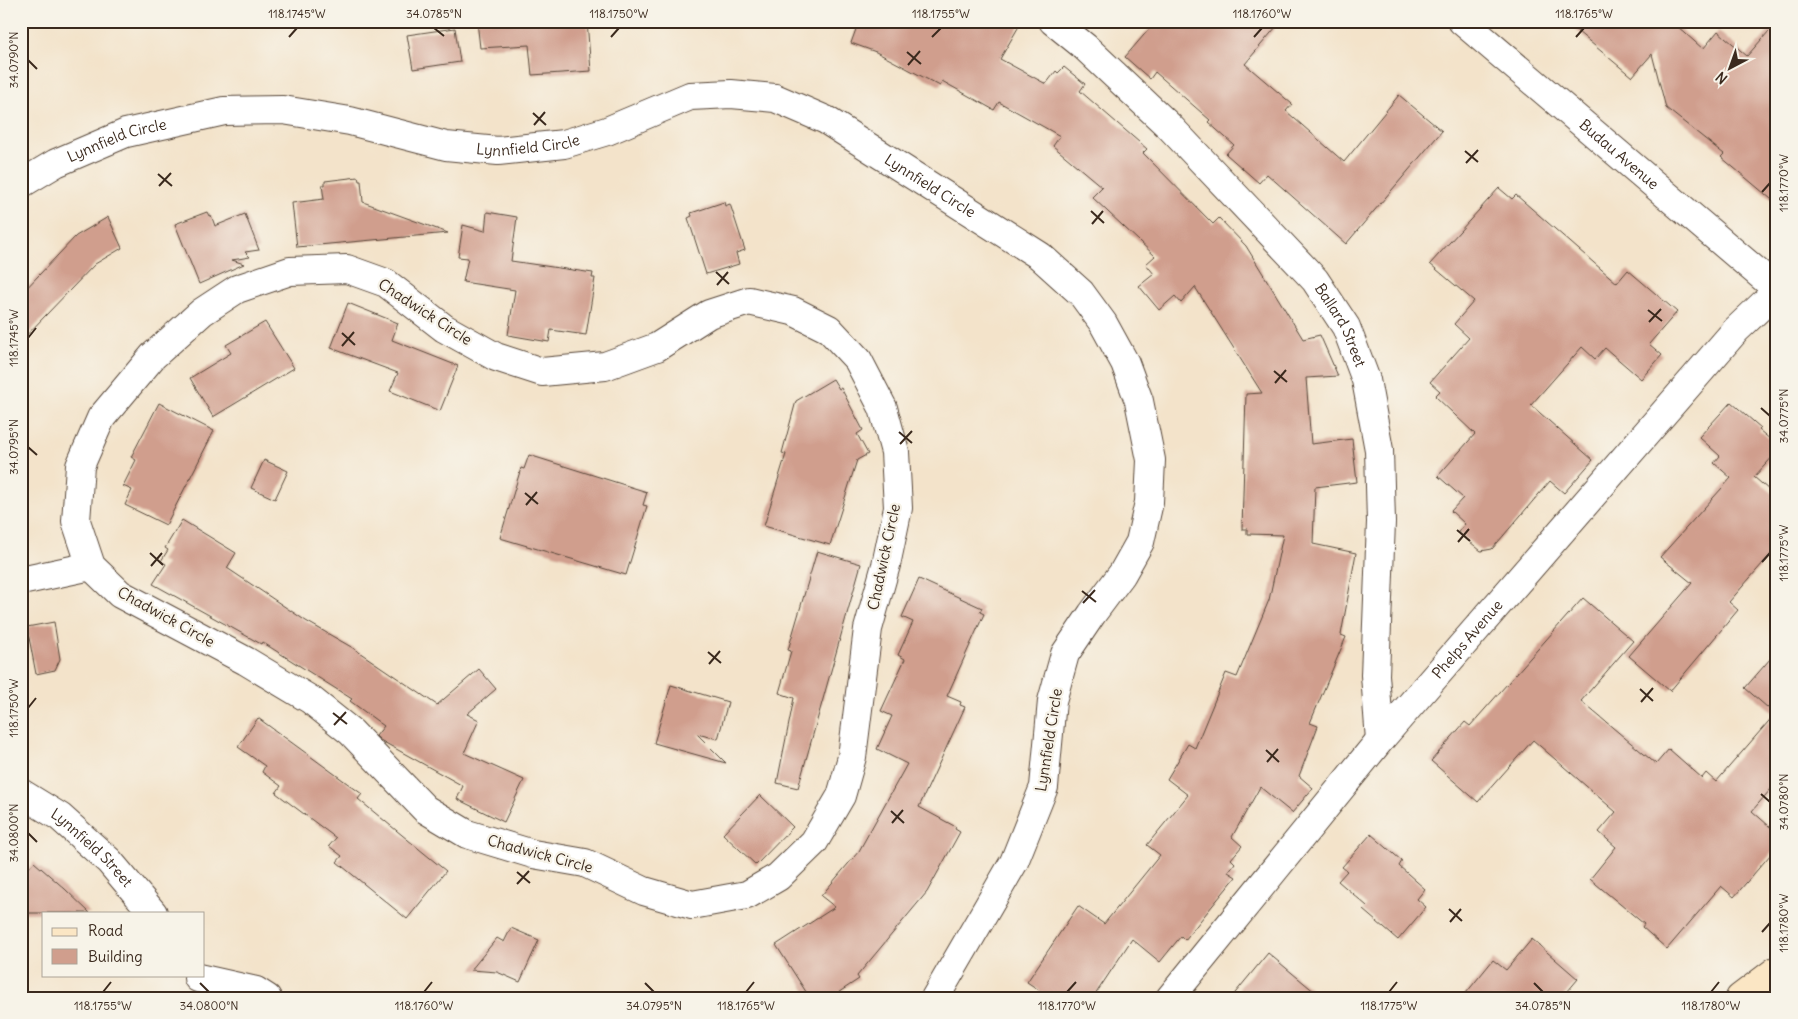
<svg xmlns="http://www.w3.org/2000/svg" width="1798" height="1019" font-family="Delius,sans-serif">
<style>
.building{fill:#d09e8d}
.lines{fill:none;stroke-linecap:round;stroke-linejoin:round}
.street-casing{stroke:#574638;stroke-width:30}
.secondary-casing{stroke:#574638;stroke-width:30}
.street{stroke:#fff;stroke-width:28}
.secondary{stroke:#fbe6c4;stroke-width:28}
.ticks{fill:none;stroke:#3b2a1e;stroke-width:2}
.labels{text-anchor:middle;stroke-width:4.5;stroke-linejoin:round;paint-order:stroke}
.street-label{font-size:15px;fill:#3b2a1e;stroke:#f7f3e8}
.neatline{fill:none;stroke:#3b2a1e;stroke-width:2}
.ticks-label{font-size:12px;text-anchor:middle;fill:#3b2a1e}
</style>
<rect width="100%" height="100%" fill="#f7f3e8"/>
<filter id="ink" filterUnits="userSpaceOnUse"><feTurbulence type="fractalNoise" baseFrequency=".02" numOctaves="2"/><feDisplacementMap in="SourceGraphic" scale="10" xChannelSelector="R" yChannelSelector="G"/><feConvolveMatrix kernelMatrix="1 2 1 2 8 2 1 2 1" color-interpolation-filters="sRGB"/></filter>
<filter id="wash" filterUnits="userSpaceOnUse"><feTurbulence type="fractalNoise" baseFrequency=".0096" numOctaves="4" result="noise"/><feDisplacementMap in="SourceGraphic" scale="20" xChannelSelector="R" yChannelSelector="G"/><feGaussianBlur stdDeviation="1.12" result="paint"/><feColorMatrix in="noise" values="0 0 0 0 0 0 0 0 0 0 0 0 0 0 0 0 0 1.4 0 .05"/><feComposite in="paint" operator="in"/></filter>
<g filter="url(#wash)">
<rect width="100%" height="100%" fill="#f3e3ca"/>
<g id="blocks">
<g class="building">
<path d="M 477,21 L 587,21 L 591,71 L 532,75 L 529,45 L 480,48 Z"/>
<path d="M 859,21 L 1022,21 L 1000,59 L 1046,84 L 1056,71 L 1058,73 L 1064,67 L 1085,84 L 1080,91 L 1147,149 L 1143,153 L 1213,224 L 1219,218 L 1246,246 L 1303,339 L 1320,335 L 1338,376 L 1306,378 L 1311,444 L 1352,439 L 1357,482 L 1315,487 L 1313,544 L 1356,553 L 1341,635 L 1346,637 L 1310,723 L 1318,726 L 1299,776 L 1313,788 L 1292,813 L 1260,787 L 1232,837 L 1242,846 L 1231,859 L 1235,863 L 1228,872 L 1236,877 L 1208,911 L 1185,940 L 1181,936 L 1160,962 L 1132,939 L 1093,998 L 1051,998 L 1027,982 L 1078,906 L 1104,924 L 1160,855 L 1147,845 L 1188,795 L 1167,779 L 1188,744 L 1195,748 L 1226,673 L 1237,677 L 1269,600 L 1283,535 L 1247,534 L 1247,529 L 1242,529 L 1246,394 L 1262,393 L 1195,287 L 1181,303 L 1175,296 L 1159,310 L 1139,286 L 1154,274 L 1146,264 L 1155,256 L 1092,197 L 1102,187 L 1053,146 L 1060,136 L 999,102 L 994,110 L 942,81 L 940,86 L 876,52 L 851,43 Z"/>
<path d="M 1156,21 L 1281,21 L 1245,64 L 1292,104 L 1286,111 L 1344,162 L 1399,95 L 1442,131 L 1346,244 L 1267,174 L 1259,183 L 1226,154 L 1234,145 L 1208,122 L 1210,120 L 1155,72 L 1150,79 L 1125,57 Z"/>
<path d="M 1565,21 L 1681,21 L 1677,26 L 1703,49 L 1718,31 L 1747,56 L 1777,22 L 1777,204 L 1721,157 L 1724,154 L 1666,108 L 1652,54 L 1632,77 Z"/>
<path d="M 455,28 L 460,62 L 413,69 L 407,35 Z"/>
<path d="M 358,177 L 359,181 L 361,181 L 363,202 L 448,233 L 297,247 L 292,203 L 324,199 L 322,185 L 325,185 L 325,181 Z"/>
<path d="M 1499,188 L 1512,199 L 1516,195 L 1617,283 L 1628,270 L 1677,312 L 1649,344 L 1662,355 L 1641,379 L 1605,348 L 1595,359 L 1582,347 L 1531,405 L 1593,460 L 1564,493 L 1550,481 L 1492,549 L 1481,551 L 1458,532 L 1465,524 L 1451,511 L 1463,498 L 1438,476 L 1475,434 L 1435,396 L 1440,391 L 1430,382 L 1469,338 L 1454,324 L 1474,301 L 1430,264 Z"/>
<path d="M 724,202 L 725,206 L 730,204 L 745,250 L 736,253 L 739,264 L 706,274 L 688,218 L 692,216 L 691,213 Z"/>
<path d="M 207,212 L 209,216 L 211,215 L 215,226 L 245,214 L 259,250 L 245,252 L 250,257 L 232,260 L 244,264 L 199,284 L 175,224 Z"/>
<path d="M 487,212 L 517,217 L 511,261 L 593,273 L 592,278 L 595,278 L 586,335 L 551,330 L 549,342 L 508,335 L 515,290 L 463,282 L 468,258 L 458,257 L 463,225 L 485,231 Z"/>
<path d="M 108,217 L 122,248 L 95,264 L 21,341 L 21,294 L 76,236 Z"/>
<path d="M 348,303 L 398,323 L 392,340 L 458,366 L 440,411 L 390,391 L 398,373 L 331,348 Z"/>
<path d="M 265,322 L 294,368 L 213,417 L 190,378 L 231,353 L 226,345 Z"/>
<path d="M 833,379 L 839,389 L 841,388 L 863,430 L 857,434 L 868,454 L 857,460 L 830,545 L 764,526 L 786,454 L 782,453 L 796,401 Z"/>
<path d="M 1731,402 L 1761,428 L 1759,430 L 1777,445 L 1777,452 L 1754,477 L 1777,497 L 1777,547 L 1729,602 L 1738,610 L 1670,691 L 1629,656 L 1692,583 L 1660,557 L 1731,478 L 1714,463 L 1720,456 L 1699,437 Z"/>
<path d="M 159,403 L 214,431 L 166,525 L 125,505 L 132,490 L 123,486 L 136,460 L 131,457 Z"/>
<path d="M 529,455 L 647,492 L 643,505 L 647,506 L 626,575 L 500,538 L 521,468 L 524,469 Z"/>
<path d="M 264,460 L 288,471 L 275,499 L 251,488 Z"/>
<path d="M 182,520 L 236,553 L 227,568 L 306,621 L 353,648 L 437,705 L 479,669 L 496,689 L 467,714 L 479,720 L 464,753 L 524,780 L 504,822 L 457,799 L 463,786 L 380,740 L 376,736 L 384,726 L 350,701 L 352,699 L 262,642 L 261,644 L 153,584 L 166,564 L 161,561 L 168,550 L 165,548 Z"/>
<path d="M 817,551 L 861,564 L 798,788 L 777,783 L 794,698 L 779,693 L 791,651 L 788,650 Z"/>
<path d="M 919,579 L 982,608 L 980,612 L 984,614 L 947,696 L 961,702 L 960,705 L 965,707 L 919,807 L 956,827 L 955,829 L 960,832 L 927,892 L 857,976 L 859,979 L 830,998 L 810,998 L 776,945 L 835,907 L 821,896 L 859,851 L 907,764 L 877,749 L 892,716 L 881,711 L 905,659 L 898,655 L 913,622 L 902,617 Z"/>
<path d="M 1583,598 L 1633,641 L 1581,701 L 1656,764 L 1669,749 L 1702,778 L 1706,773 L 1716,782 L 1775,714 L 1745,688 L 1777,651 L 1777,782 L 1752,811 L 1777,833 L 1777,847 L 1734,897 L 1721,886 L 1667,949 L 1642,927 L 1644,924 L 1590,879 L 1616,847 L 1599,832 L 1616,812 L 1533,740 L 1478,802 L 1431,761 L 1465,722 L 1470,726 Z"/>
<path d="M 54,622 L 60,659 L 55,670 L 36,674 L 27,627 Z"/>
<path d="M 671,685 L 728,702 L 718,739 L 697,734 L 726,763 L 654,743 Z"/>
<path d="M 258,718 L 362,794 L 358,799 L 446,871 L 407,919 L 337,862 L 342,856 L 329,846 L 336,838 L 276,793 L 281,786 L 262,772 L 265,766 L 238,747 Z"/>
<path d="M 760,795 L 793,827 L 756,865 L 723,834 Z"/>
<path d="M 1371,834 L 1402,861 L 1399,866 L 1425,889 L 1417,899 L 1426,907 L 1398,940 L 1363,910 L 1367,906 L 1338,881 L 1347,871 L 1342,867 Z"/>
<path d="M 34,862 L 65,889 L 90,913 L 21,913 L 21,876 Z"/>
<path d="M 511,928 L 539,940 L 520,982 L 497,972 L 471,970 L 497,938 L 504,942 Z"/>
<path d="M 1532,939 L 1578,979 L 1562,998 L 1462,998 L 1493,960 L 1506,970 Z"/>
<path d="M 1268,953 L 1322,998 L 1231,998 Z"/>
</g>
</g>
</g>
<g filter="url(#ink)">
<use href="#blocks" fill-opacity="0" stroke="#574638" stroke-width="1"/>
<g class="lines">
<g class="street-casing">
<g id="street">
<path id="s1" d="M 1053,21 L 1085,47 L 1170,127 L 1315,280 L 1346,327 L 1366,380 L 1379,450 L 1381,522 L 1375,675 L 1380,740"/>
<path id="s2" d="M 1462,21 L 1777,289"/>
<path id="s3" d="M 21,184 L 56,163 L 126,133 L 224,111 L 283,110 L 350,121 L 446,146 L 498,151 L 564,144 L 607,131 L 690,96 L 731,94 L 775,98 L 826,120 L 1040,256 L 1081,293 L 1103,323 L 1125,363 L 1139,401 L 1151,460 L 1149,502 L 1140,542 L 1122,574 L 1092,614 L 1065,654 L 1052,701 L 1044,787 L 1014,862 L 935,998"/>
<path d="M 347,269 L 386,283 L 444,328 L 496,357 L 542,372 L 605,366 L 657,347 L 709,314 L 749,301 L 793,311 L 829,329 L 858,360 L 883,408 L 895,452 L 898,508 L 886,565 L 868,629 L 852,757 L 841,796 L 814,842 L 778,877 L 747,895 L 692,905 L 644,891 L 585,863 L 533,854 L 467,834 L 425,809 L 351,732 L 311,700 L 246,661 L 120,594 L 91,566 L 76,521 L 80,466 L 101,418 L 153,356 L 202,312 L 237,289 L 290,271 Z"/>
<path d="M 21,581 L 91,566"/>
<path id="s4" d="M 21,793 L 60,817 L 109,861 L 153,913"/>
<path d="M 198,978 L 256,991 L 267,998"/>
<path id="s5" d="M 1170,998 L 1380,740 L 1736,330 L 1777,291"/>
</g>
</g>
<g class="secondary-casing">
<path id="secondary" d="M 1740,998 L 1777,970"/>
</g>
<use href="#street" class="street"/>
<use href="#secondary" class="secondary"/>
</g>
</g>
<path class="ticks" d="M 434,28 L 444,36M 289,37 L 297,28M 611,37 L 619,28M 932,37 L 941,28M 1254,37 L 1262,28M 1576,37 L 1584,28M 907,52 L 921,64M 28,60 L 37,69M 908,65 L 920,51M 533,113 L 546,125M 534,125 L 545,112M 1465,151 L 1478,162M 1466,163 L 1478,150M 158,174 L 172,186M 159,186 L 171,173M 1762,192 L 1770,183M 1091,211 L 1104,223M 1092,224 L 1103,211M 716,272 L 729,284M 717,285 L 728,272M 1648,310 L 1662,321M 1649,322 L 1661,309M 342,333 L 355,345M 28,338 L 36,328M 342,346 L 354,332M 1274,371 L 1287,382M 1275,383 L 1286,370M 1761,408 L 1770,416M 899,432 L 912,443M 900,444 L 912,431M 28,447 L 37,455M 525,493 L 538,504M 526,505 L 537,492M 1457,530 L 1470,541M 1458,542 L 1469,529M 150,553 L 163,565M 1762,562 L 1770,553M 151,566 L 162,553M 1082,591 L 1096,602M 1083,603 L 1095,590M 708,652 L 721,663M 709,664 L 720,651M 1640,689 L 1653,701M 1641,702 L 1653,688M 28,708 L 36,698M 333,713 L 347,724M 334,725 L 346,712M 1266,750 L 1279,762M 1267,762 L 1278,749M 1761,794 L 1770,802M 891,811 L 904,823M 892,823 L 903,810M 28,833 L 37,842M 517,872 L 530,883M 517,884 L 529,871M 1449,909 L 1462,921M 1450,922 L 1461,909M 1762,932 L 1770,923M 200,983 L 209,992M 645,983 L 654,992M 1534,983 L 1543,992M 103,992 L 111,982M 424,992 L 432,982M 746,992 L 754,982M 1067,992 L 1076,982M 1389,992 L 1397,982M 1711,992 L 1719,982"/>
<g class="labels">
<g class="street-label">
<text dy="5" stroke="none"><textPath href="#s3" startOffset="106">Lynnfield Circle</textPath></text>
<text dy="5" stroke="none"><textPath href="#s3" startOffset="526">Lynnfield Circle</textPath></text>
<text dy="5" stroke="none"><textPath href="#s2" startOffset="206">Budau Avenue</textPath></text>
<text dy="5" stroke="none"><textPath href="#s3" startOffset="961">Lynnfield Circle</textPath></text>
<text transform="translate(425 312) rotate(33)" y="5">Chadwick Circle</text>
<text dy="5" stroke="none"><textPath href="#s1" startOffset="421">Ballard Street</textPath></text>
<text transform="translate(884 557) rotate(-78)" y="5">Chadwick Circle</text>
<text transform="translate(166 617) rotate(29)" y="5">Chadwick Circle</text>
<text dy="5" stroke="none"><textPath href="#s5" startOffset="466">Phelps Avenue</textPath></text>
<text transform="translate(1049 740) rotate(-81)" y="5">Lynnfield Circle</text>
<text dy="5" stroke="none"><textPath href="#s4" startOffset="90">Lynnfield Street</textPath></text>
<text transform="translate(540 854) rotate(15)" y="5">Chadwick Circle</text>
</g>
</g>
<rect width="1798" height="1019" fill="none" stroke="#f7f3e8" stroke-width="55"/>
<rect x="42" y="912" width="162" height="65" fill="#f7f3e8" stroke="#aca397"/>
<rect x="52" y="928" width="25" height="8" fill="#fbe6c4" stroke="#aca397"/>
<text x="88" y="936" font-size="15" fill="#3b2a1e">Road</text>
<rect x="52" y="949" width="25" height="15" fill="#d09e8d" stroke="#aca397"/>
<text x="88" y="962" font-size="15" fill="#3b2a1e">Building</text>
<g transform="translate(1730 68) rotate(221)" stroke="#f7f3e8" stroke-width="4" paint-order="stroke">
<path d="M0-4L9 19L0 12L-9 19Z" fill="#3b2a1e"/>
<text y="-8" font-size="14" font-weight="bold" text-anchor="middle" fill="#3b2a1e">N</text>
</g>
<rect x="28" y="28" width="1742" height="964" class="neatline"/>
<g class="ticks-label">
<text x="297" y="18">118.1745°W</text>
<text x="434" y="18">34.0785°N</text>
<text x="619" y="18">118.1750°W</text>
<text x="941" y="18">118.1755°W</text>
<text x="1262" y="18">118.1760°W</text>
<text x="1584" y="18">118.1765°W</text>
<text transform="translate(14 60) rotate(-90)" y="4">34.0790°N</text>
<text transform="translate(1784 183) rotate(-90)" y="4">118.1770°W</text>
<text transform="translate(14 338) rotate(-90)" y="4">118.1745°W</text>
<text transform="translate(1784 416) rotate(-90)" y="4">34.0775°N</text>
<text transform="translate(14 447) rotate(-90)" y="4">34.0795°N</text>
<text transform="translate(1784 553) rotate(-90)" y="4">118.1775°W</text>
<text transform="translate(14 708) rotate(-90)" y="4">118.1750°W</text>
<text transform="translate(1784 802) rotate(-90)" y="4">34.0780°N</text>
<text transform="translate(14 833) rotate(-90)" y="4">34.0800°N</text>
<text transform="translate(1784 923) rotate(-90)" y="4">118.1780°W</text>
<text x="103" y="1010">118.1755°W</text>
<text x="209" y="1010">34.0800°N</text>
<text x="424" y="1010">118.1760°W</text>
<text x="654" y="1010">34.0795°N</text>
<text x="746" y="1010">118.1765°W</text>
<text x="1067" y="1010">118.1770°W</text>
<text x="1389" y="1010">118.1775°W</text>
<text x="1543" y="1010">34.0785°N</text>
<text x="1711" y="1010">118.1780°W</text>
</g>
</svg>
